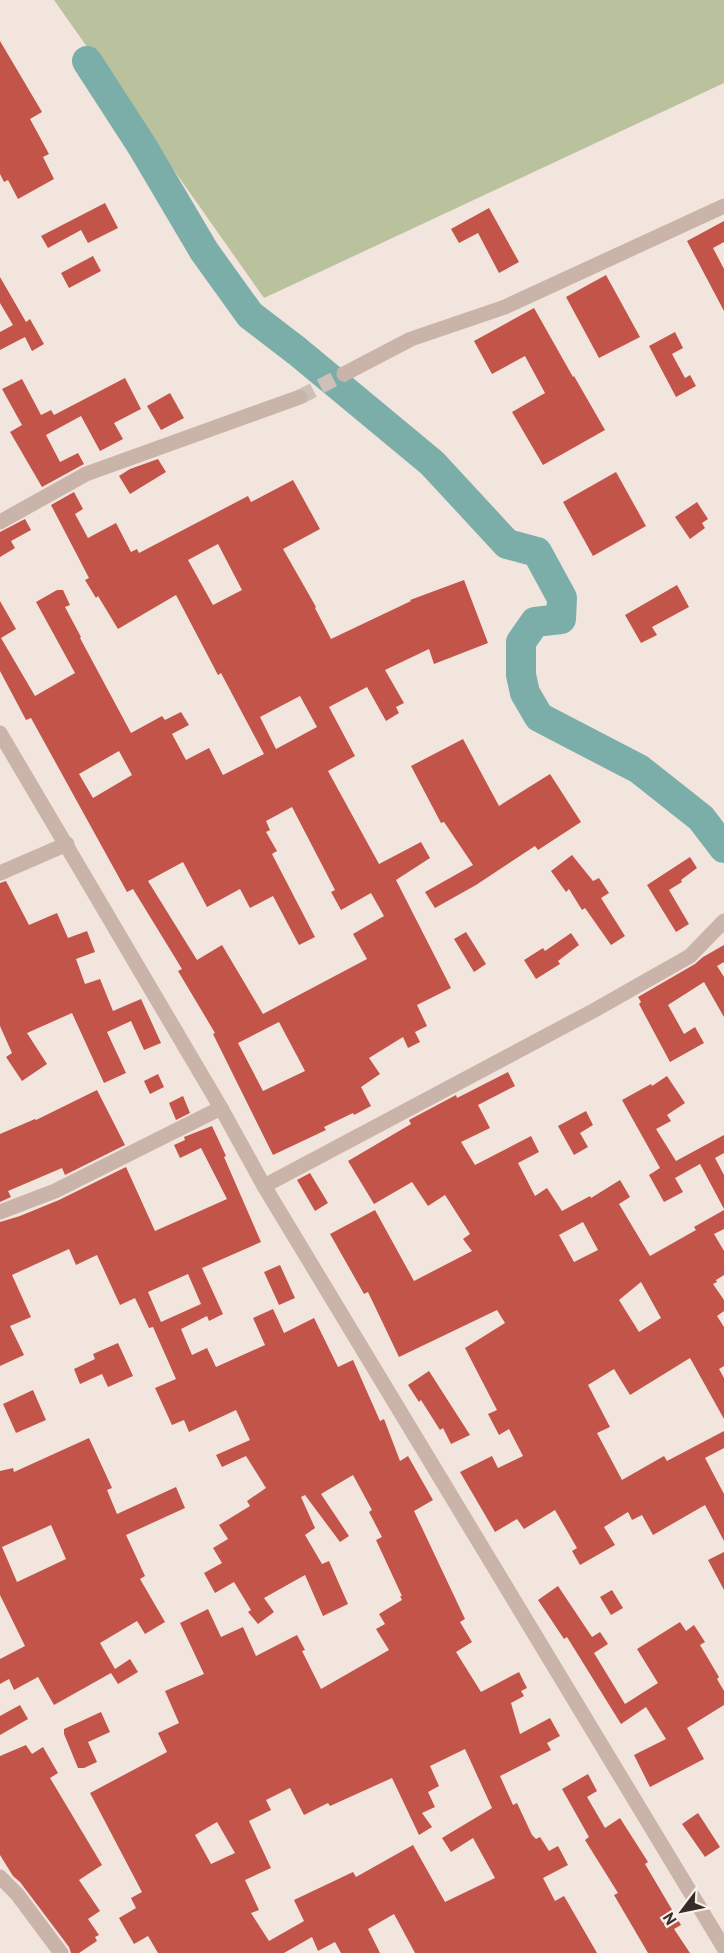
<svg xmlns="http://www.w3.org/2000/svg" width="724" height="1953" font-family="'PT Sans',sans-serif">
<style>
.green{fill:#bac19d}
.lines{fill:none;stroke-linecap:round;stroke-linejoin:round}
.river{stroke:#7caea9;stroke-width:30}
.building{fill:#c35449;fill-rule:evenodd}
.street-tunnel{stroke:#cdc0b9;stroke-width:15;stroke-dasharray:15 8;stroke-linecap:butt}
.street{stroke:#cab3a9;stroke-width:15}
</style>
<rect width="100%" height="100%" fill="#f2e5dd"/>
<path class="green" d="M 54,0 L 724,0 L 724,83 L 264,298 Z"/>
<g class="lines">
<path class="river" d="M 87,61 L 142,146 L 204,251 L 250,315 L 297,351 L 432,463 L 507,544 L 537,552 L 562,598 L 561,619 L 535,622 L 521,642 L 521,675 L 525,693 L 539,717 L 639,769 L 701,818 L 724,848"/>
</g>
<g class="building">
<path d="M 0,41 L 42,112 L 30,119 L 49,154 L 43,157 L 54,179 L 18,199 L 8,180 L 4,182 L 0,174 Z"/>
<path d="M 105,203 L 118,228 L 88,243 L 81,230 L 48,248 L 41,236 Z"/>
<path d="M 489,208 L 519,262 L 499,273 L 478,233 L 459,243 L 451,229 Z"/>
<path d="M 724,221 L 724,242 L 713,248 L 724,269 L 724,311 L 687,241 Z"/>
<path d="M 93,256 L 101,271 L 69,288 L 61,273 Z"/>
<path d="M 606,275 L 640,337 L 599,358 L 566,297 Z"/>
<path d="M 0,277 L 26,322 L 30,319 L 44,344 L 32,351 L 25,337 L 0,350 L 0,332 L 13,325 L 0,303 Z"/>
<path d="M 534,308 L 573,377 L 574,376 L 605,430 L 543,465 L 512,412 L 545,393 L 525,356 L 492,374 L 474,341 Z"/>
<path d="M 675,332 L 683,348 L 672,354 L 685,378 L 690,375 L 696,386 L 676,397 L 649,346 Z"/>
<path d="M 125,378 L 141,409 L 114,423 L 123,439 L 100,451 L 81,416 L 46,435 L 60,462 L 78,453 L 84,464 L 42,487 L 10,432 L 22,425 L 2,389 L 22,379 L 41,415 L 51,410 L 54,415 Z"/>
<path d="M 170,393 L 184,418 L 161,430 L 147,406 Z"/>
<path d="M 158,459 L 166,472 L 130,494 L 119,476 L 130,469 Z"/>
<path d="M 616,472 L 646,526 L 593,556 L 563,502 Z"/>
<path d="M 293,480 L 320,529 L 283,549 L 316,607 L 315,608 L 331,639 L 411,601 L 410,600 L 464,580 L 488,643 L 434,664 L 429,649 L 385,670 L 404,703 L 396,707 L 399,713 L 386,721 L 367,687 L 329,707 L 355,756 L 328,771 L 379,864 L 421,842 L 430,858 L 396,880 L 451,988 L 417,1005 L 427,1026 L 415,1032 L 420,1042 L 408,1048 L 403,1037 L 369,1058 L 380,1074 L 361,1087 L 371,1106 L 354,1115 L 353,1113 L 324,1127 L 326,1130 L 273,1155 L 213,1034 L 215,1033 L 178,971 L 182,969 L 133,889 L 127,892 L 31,718 L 26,720 L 0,671 L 0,601 L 16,629 L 1,638 L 35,696 L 75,673 L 36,602 L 57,590 L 63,590 L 70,605 L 65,607 L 81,637 L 80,638 L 131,733 L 162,716 L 165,720 L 181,712 L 189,725 L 172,734 L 186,760 L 209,748 L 223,775 L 264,754 L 221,673 L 218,675 L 176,595 L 118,629 L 98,596 L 96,598 L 85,580 L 89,578 L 51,505 L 74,492 L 83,509 L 75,514 L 88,538 L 116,523 L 131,552 L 137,549 L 139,553 L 248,496 L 251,502 ZM 218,544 L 242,590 L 213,605 L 188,560 ZM 300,696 L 317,727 L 276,749 L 260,717 ZM 119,751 L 132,775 L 93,798 L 79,774 ZM 292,807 L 335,890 L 331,892 L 341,910 L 371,893 L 384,916 L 353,934 L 367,959 L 263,1014 L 222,945 L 197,960 L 148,881 L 183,862 L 207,907 L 240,889 L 250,908 L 273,896 L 299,945 L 315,937 L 272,854 L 277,851 L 266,832 L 270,830 L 266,821 ZM 279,1022 L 305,1071 L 263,1091 L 238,1043 Z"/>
<path d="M 697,502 L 708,519 L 702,523 L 705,528 L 690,539 L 675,517 Z"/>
<path d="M 25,519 L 31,530 L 11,541 L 15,548 L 0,557 L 0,532 Z"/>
<path d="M 677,585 L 689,607 L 652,627 L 657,635 L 641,643 L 625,615 Z"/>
<path d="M 463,739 L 499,806 L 550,774 L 581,822 L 538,850 L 535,846 L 476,885 L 435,908 L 425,892 L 473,865 L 444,822 L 441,823 L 411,766 Z"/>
<path d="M 572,855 L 593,881 L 599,878 L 609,893 L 601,898 L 625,936 L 611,945 L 585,908 L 582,910 L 569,889 L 566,892 L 551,871 Z"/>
<path d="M 690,857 L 697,868 L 681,880 L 682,882 L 669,890 L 689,924 L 676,932 L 647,885 Z"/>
<path d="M 6,881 L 29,925 L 57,913 L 68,938 L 87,931 L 95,952 L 76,959 L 85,984 L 100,979 L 113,1011 L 141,999 L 161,1043 L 144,1050 L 131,1021 L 107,1032 L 126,1073 L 104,1083 L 72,1013 L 27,1033 L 47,1064 L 22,1081 L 6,1057 L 12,1053 L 0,1026 L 0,883 Z"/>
<path d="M 466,932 L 486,964 L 474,972 L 454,939 Z"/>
<path d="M 571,933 L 579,945 L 558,961 L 560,964 L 536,979 L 524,960 L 543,948 L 545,951 Z"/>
<path d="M 724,945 L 724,962 L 717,966 L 724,977 L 724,1017 L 704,982 L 668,1005 L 684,1034 L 695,1027 L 704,1043 L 670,1062 L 639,1004 L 641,1002 L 638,997 L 695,964 L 703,957 Z"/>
<path d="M 508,1072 L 515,1086 L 478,1105 L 490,1128 L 461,1142 L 475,1165 L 531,1136 L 539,1152 L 518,1163 L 535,1196 L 547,1188 L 562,1211 L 590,1196 L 591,1198 L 620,1180 L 630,1197 L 619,1204 L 650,1256 L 696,1230 L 694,1227 L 724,1210 L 724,1229 L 714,1234 L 724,1251 L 724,1275 L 716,1280 L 717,1282 L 713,1284 L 724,1300 L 724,1311 L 717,1316 L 724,1327 L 724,1366 L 719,1369 L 724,1378 L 724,1419 L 690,1358 L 630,1395 L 614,1369 L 588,1385 L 610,1427 L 597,1433 L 622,1480 L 664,1456 L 667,1461 L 724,1431 L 724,1448 L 705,1458 L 724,1494 L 724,1541 L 705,1505 L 653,1535 L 642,1515 L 632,1520 L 628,1512 L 604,1527 L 615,1545 L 580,1565 L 572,1551 L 577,1548 L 555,1510 L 524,1529 L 517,1519 L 495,1532 L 460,1472 L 492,1456 L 498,1468 L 523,1456 L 509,1429 L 499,1435 L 488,1414 L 497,1410 L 465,1348 L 505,1323 L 497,1310 L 399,1357 L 368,1292 L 364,1294 L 330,1234 L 375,1210 L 414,1281 L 472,1251 L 463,1239 L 470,1234 L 445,1195 L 428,1206 L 412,1182 L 374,1204 L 348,1161 L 411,1124 L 409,1120 L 456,1095 L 457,1098 ZM 583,1222 L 598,1250 L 574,1262 L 559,1235 ZM 641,1282 L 661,1318 L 639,1332 L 619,1300 Z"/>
<path d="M 158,1074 L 164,1087 L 150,1094 L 144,1081 Z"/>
<path d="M 667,1076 L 685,1103 L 667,1115 L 671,1121 L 656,1129 L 676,1161 L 724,1135 L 724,1153 L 715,1158 L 724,1175 L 724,1209 L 700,1164 L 675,1178 L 683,1192 L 664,1202 L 649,1175 L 660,1168 L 622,1100 L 651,1084 L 652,1086 Z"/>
<path d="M 97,1090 L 125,1145 L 65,1175 L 62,1168 L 8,1191 L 11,1197 L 0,1202 L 0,1134 L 35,1119 L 36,1120 Z"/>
<path d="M 183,1096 L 190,1113 L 176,1120 L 169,1103 Z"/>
<path d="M 586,1111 L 593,1125 L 580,1133 L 588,1147 L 574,1155 L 558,1126 Z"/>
<path d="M 212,1126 L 226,1156 L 224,1157 L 261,1242 L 202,1268 L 223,1314 L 209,1321 L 207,1316 L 181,1329 L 192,1355 L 207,1348 L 216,1367 L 265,1345 L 253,1318 L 273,1309 L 284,1333 L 314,1318 L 338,1367 L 353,1360 L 380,1421 L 384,1419 L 400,1461 L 408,1456 L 433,1500 L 414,1511 L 465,1619 L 460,1622 L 472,1642 L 456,1652 L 481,1692 L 519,1672 L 527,1688 L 521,1691 L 524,1696 L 511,1703 L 520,1734 L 550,1718 L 560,1736 L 547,1743 L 551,1750 L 500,1776 L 513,1805 L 517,1803 L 532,1835 L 536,1839 L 540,1837 L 549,1851 L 558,1846 L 568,1865 L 543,1878 L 555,1901 L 564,1896 L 597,1953 L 415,1953 L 394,1914 L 368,1929 L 380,1953 L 341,1953 L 335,1942 L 318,1951 L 312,1937 L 284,1953 L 158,1953 L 148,1936 L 134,1944 L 119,1918 L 136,1908 L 131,1898 L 142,1892 L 90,1793 L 167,1752 L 158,1733 L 179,1723 L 165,1691 L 204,1674 L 180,1623 L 208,1609 L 221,1637 L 243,1627 L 256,1656 L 297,1635 L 305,1650 L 302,1651 L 321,1689 L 389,1650 L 376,1629 L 385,1624 L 379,1614 L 402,1600 L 400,1596 L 402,1596 L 376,1540 L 382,1537 L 369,1512 L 372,1510 L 353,1475 L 321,1494 L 349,1536 L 340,1542 L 305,1495 L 301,1497 L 315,1528 L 305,1535 L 322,1564 L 329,1561 L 348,1604 L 323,1616 L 305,1575 L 264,1598 L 274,1612 L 258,1624 L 248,1612 L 251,1610 L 234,1582 L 215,1593 L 204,1573 L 222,1563 L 213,1548 L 228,1539 L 219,1525 L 250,1506 L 247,1501 L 266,1488 L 246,1456 L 222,1467 L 216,1455 L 250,1440 L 236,1410 L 189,1432 L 184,1420 L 172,1425 L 155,1388 L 176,1379 L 153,1327 L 149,1328 L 135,1298 L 120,1305 L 97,1255 L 76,1265 L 69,1249 L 12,1275 L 31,1317 L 10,1326 L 24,1355 L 0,1366 L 0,1222 L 20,1216 L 59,1200 L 126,1167 L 155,1231 L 227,1199 L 201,1148 L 180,1158 L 174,1145 L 185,1140 L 184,1137 ZM 188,1274 L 201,1304 L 161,1322 L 148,1292 ZM 465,1749 L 492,1808 L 442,1838 L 451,1852 L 473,1838 L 495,1878 L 445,1902 L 413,1845 L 356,1877 L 353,1872 L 294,1900 L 304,1921 L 269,1941 L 251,1913 L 259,1910 L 245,1880 L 271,1868 L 249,1821 L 271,1810 L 266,1800 L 290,1788 L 304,1815 L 328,1803 L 330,1806 L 392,1778 L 419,1835 L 432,1827 L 422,1813 L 435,1807 L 428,1792 L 439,1786 L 430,1766 ZM 217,1822 L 235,1853 L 211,1864 L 195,1835 Z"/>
<path d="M 310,1173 L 328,1203 L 315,1211 L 297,1180 Z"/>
<path d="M 280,1265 L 295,1298 L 279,1305 L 264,1272 Z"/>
<path d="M 118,1343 L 133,1376 L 108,1387 L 102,1374 L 80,1384 L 74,1369 L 95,1359 L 93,1354 Z"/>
<path d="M 429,1371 L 470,1435 L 451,1444 L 443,1428 L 440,1430 L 421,1400 L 419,1402 L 408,1385 Z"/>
<path d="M 33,1390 L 46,1420 L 16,1433 L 3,1404 Z"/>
<path d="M 89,1438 L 112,1488 L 107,1490 L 117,1514 L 176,1487 L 185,1508 L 126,1535 L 145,1576 L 140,1579 L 165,1622 L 145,1634 L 137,1621 L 100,1643 L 115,1669 L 130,1659 L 138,1672 L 118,1684 L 111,1673 L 54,1705 L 38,1677 L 14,1690 L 9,1679 L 0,1684 L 0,1659 L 25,1646 L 0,1595 L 0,1471 L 13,1468 L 14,1472 ZM 51,1525 L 66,1559 L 17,1582 L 2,1547 Z"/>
<path d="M 724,1552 L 724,1590 L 708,1560 Z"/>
<path d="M 558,1586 L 592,1637 L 600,1632 L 608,1644 L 594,1653 L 625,1704 L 658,1683 L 637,1649 L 680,1622 L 686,1631 L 694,1625 L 705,1642 L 700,1645 L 719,1677 L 717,1679 L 724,1691 L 724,1705 L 687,1728 L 704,1759 L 650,1787 L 634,1755 L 666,1739 L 646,1707 L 621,1724 L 567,1637 L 564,1639 L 538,1600 Z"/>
<path d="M 612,1590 L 623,1608 L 611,1615 L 600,1597 Z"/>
<path d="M 20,1705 L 28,1719 L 0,1735 L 0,1716 Z"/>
<path d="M 101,1712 L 110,1732 L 88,1742 L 97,1762 L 84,1768 L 78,1768 L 64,1734 L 64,1729 Z"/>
<path d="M 26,1745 L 32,1754 L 43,1747 L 58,1773 L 50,1778 L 102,1865 L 79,1880 L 100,1911 L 88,1919 L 99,1935 L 95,1937 L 97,1941 L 79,1953 L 71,1953 L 69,1947 L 20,1882 L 13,1876 L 0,1855 L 0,1756 Z"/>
<path d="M 588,1774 L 597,1791 L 587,1797 L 605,1828 L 620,1818 L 648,1862 L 645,1864 L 681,1925 L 674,1929 L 690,1953 L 648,1953 L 614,1895 L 618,1893 L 585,1840 L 589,1837 L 562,1789 Z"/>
<path d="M 698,1813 L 720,1847 L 705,1857 L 682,1824 Z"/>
</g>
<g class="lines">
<path class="street-tunnel" d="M 300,397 L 344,374"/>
<g class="street">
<path d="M 344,374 L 411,339 L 505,307 L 724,206"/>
<path d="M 0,522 L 86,474 L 300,397"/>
<path d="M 0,733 L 221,1108 L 264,1186 L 724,1948"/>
<path d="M 0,873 L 67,844"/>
<path d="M 264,1186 L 593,1011 L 690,956 L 724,921"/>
<path d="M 0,1212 L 55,1191 L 221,1108"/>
<path d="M 0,1877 L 17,1894 L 61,1953"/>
</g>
</g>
<g transform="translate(682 1911) rotate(238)" stroke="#f9f0e9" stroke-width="4.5" paint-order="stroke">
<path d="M0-4.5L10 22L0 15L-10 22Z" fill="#372b29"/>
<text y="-9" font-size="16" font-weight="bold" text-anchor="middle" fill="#372b29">N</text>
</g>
</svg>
